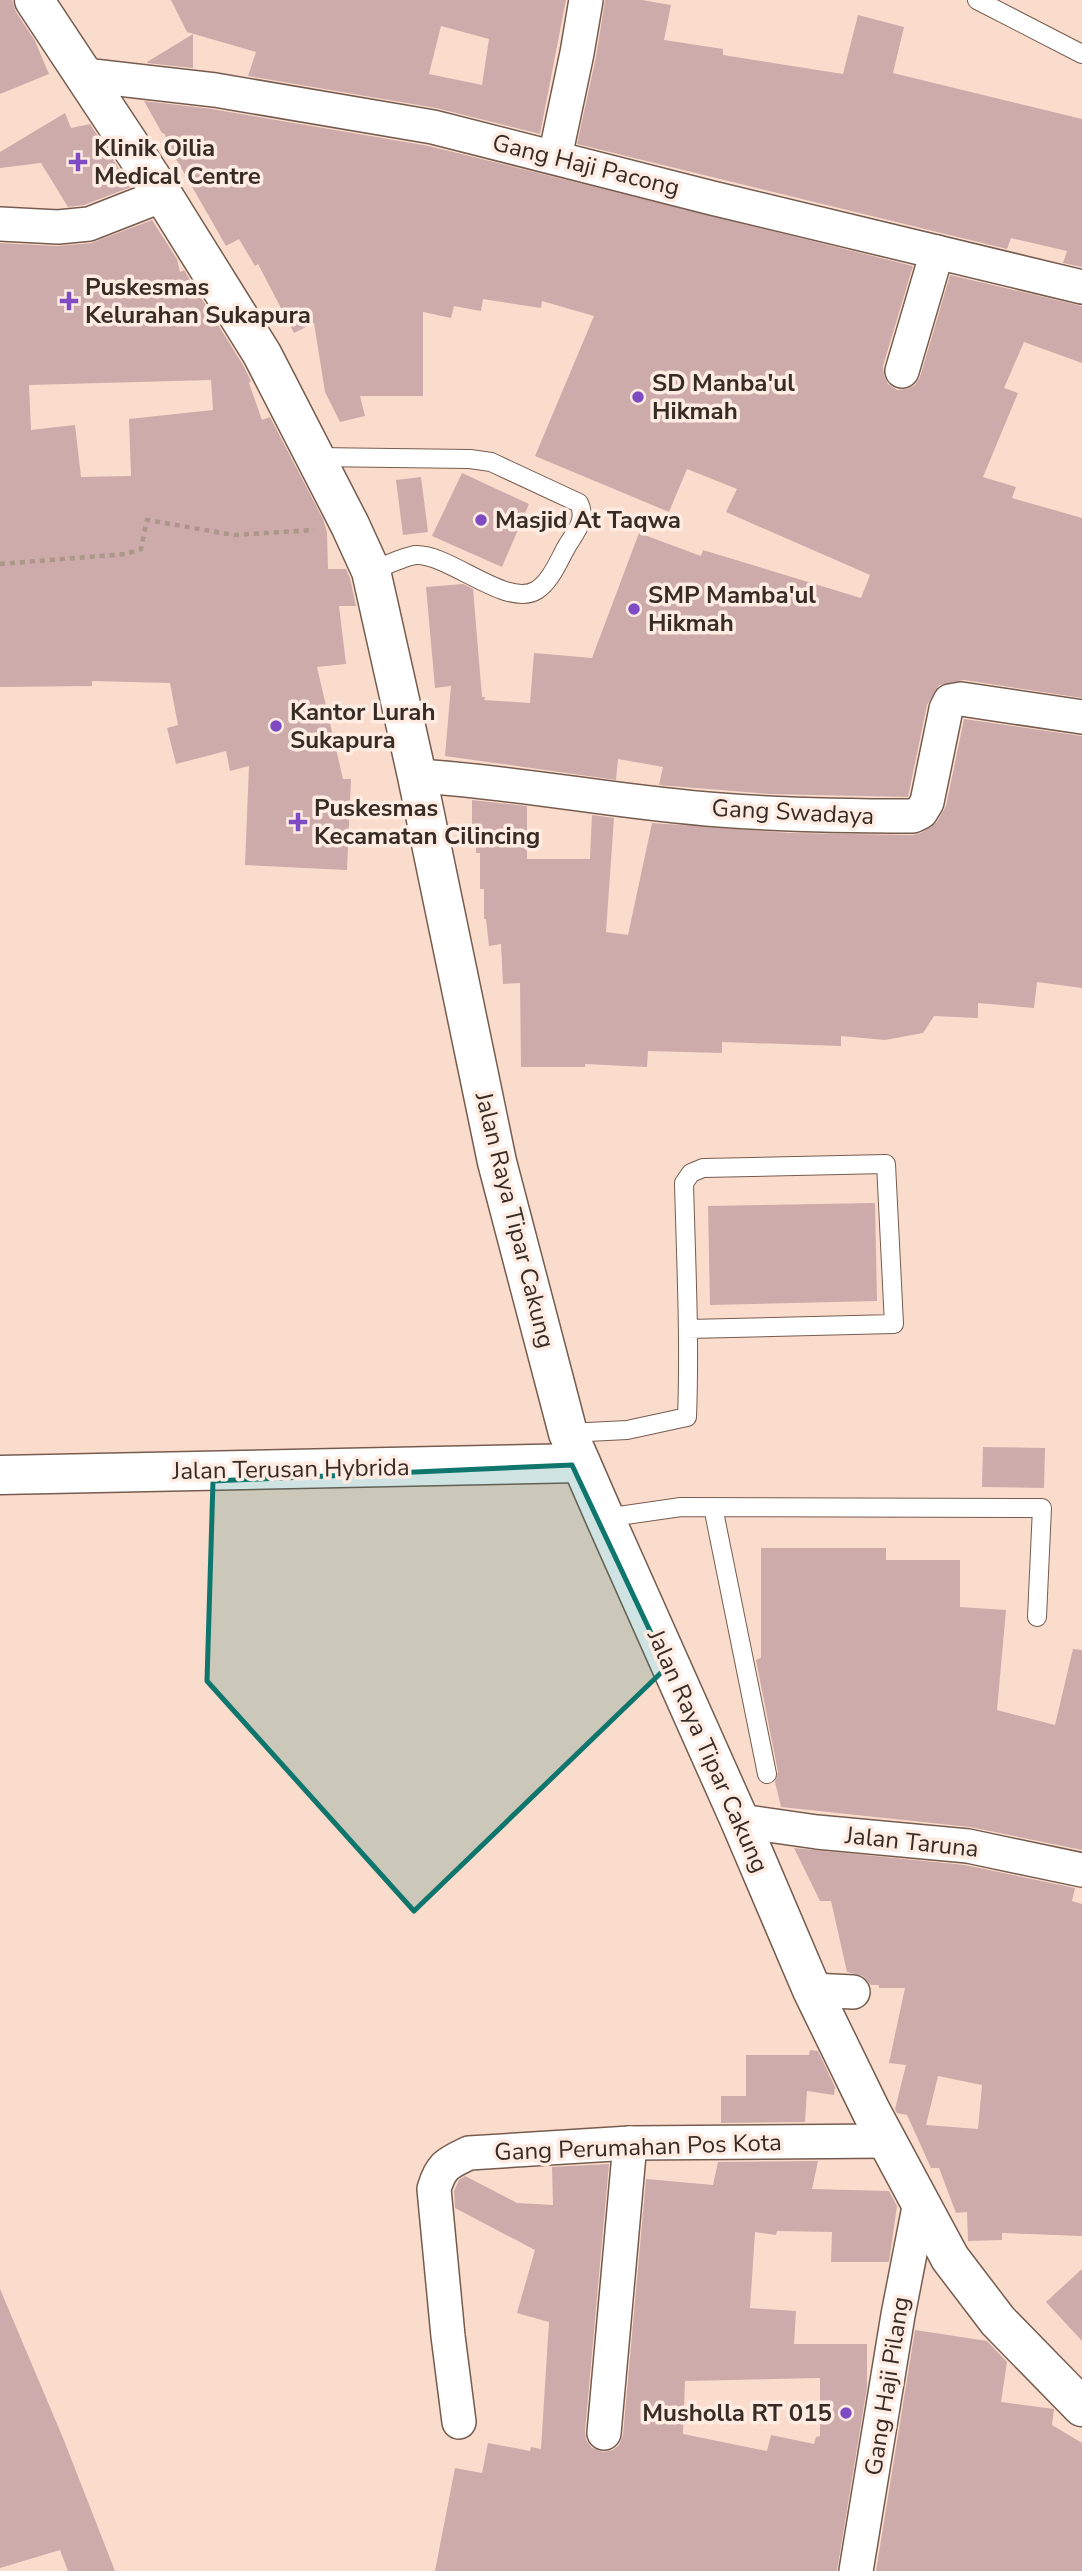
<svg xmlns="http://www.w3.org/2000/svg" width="1082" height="2571" font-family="'Nunito Sans',sans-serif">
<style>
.building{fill:#cdabaa;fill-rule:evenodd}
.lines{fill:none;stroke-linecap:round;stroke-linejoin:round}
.service-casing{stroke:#765c4f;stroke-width:20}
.minor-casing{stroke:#765c4f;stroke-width:36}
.tertiary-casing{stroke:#765c4f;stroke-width:41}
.path{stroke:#ac9589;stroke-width:4.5;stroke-dasharray:5 5;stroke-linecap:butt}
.service{stroke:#fff;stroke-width:18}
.minor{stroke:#fff;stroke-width:33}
.tertiary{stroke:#fff;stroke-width:38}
.marked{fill:#0f766e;fill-opacity:0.2;stroke:#0f766e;stroke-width:5;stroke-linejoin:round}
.poi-dot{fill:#7e4bc3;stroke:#feece2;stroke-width:2.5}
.labels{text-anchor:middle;stroke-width:7;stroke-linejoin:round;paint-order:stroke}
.poi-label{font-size:24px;font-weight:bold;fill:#372b25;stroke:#feece2;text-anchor:start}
.street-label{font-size:24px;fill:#372b25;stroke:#feece2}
</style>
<rect width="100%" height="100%" fill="#fadccc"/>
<g class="building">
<path d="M 0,0 L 12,0 L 16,12 L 35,41 L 49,74 L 0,94 Z"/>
<path d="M 171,0 L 566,0 L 540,134 L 436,108 L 248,76 L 256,52 L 187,32 ZM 441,26 L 489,39 L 482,85 L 429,74 Z"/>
<path d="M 605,0 L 642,0 L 671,5 L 664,40 L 723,49 L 723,55 L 843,74 L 858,15 L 904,27 L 893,73 L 1082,119 L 1082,267 L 1063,263 L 1067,251 L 1011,238 L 1007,249 L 577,144 L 596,57 Z"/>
<path d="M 193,34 L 193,68 L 147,63 L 147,62 Z"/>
<path d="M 144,101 L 212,109 L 429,146 L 913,266 L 883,366 L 884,376 L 888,384 L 897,390 L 907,389 L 915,385 L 920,377 L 950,275 L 1082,306 L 1082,363 L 1024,342 L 1004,388 L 1018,393 L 983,477 L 1016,487 L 1012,498 L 1082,518 L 1082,698 L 964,680 L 939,685 L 927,705 L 908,797 L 769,794 L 659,785 L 663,767 L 618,759 L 616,780 L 445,756 L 451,686 L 435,688 L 426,587 L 463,584 L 473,589 L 482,697 L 485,697 L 484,700 L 530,703 L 534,653 L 592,658 L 639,533 L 701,556 L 703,550 L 861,598 L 870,575 L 726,512 L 737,489 L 687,469 L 669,512 L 535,456 L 594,316 L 542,301 L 541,308 L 483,299 L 481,311 L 454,306 L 451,318 L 423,312 L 423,396 L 360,396 L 365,416 L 340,422 L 325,392 L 314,323 L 294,333 L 258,264 L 255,266 L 239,239 L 226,246 L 167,143 L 165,134 L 162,133 Z"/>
<path d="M 65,113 L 71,128 L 90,124 L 131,187 L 84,205 L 68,207 L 41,163 L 0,168 L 0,152 Z"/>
<path d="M 152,220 L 177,259 L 180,272 L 184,270 L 243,365 L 251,381 L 249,383 L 262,420 L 270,417 L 323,519 L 327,532 L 328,569 L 346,569 L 350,578 L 356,606 L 339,606 L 346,664 L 317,667 L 343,779 L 351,779 L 347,870 L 245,865 L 249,766 L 230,771 L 226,751 L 176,764 L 167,728 L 178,725 L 170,683 L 92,681 L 92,686 L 0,687 L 0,243 L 57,246 L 91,243 ZM 211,380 L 213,410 L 129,419 L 131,476 L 81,477 L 75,425 L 31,430 L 29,385 Z"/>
<path d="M 462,473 L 529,504 L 502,567 L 432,536 Z"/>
<path d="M 421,477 L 428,532 L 403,535 L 396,480 Z"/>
<path d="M 964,719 L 1082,736 L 1082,988 L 1037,982 L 1034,1008 L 978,1003 L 978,1018 L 934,1016 L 923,1033 L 885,1040 L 841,1036 L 841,1046 L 722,1042 L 722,1053 L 648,1051 L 647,1067 L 585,1064 L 585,1067 L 521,1067 L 520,983 L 503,984 L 501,944 L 489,946 L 486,919 L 484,919 L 484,889 L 480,889 L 480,853 L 476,853 L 476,824 L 472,824 L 472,800 L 527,806 L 527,859 L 590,859 L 592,815 L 614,818 L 606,932 L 628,935 L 652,823 L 791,833 L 913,835 L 921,833 L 937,822 L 946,806 Z"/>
<path d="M 875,1203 L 877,1301 L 710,1305 L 708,1206 Z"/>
<path d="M 983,1447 L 1045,1448 L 1044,1488 L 982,1487 Z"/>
<path d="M 761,1548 L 886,1548 L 886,1560 L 960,1560 L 960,1607 L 1006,1610 L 997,1710 L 1055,1725 L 1073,1649 L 1082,1650 L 1082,1850 L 970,1827 L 781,1807 L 775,1782 L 778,1772 L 756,1660 L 761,1658 Z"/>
<path d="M 794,1848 L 965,1865 L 1075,1888 L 1072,1901 L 1082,1904 L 1082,2236 L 1002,2233 L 1002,2240 L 968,2241 L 967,2212 L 956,2213 L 939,2168 L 931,2168 L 907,2115 L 897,2113 L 895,2109 L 906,2065 L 889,2063 L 905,1988 L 879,1988 L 879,1985 L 871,1985 L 863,1976 L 847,1972 L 831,1901 L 820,1901 ZM 938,2076 L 982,2085 L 978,2129 L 926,2125 Z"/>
<path d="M 810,2050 L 818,2051 L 835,2087 L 834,2095 L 807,2091 L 805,2122 L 721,2123 L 721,2096 L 746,2096 L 746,2055 L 809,2055 Z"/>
<path d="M 818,2161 L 812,2189 L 889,2191 L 897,2206 L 889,2262 L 831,2262 L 832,2232 L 777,2231 L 776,2235 L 755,2232 L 750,2308 L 796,2311 L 794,2344 L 867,2344 L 867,2387 L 837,2571 L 435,2571 L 455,2468 L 482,2473 L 488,2443 L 530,2451 L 531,2447 L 541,2449 L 549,2322 L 517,2313 L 535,2250 L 455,2208 L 454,2191 L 459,2180 L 465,2176 L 517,2203 L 553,2205 L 552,2167 L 609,2164 L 585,2431 L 586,2440 L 592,2448 L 603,2452 L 613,2450 L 619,2445 L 623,2435 L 646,2179 L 713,2185 L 718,2162 ZM 820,2378 L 820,2436 L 816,2437 L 814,2444 L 771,2435 L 767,2451 L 683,2434 L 685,2381 Z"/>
<path d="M 1082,2269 L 1082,2341 L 1046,2302 Z"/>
<path d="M 0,2289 L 63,2438 L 115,2571 L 68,2571 L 60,2550 L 0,2568 Z"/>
<path d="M 915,2330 L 987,2341 L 1007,2362 L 1001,2402 L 1054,2409 L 1052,2425 L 1082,2443 L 1082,2571 L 876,2571 Z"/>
</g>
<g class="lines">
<g class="service-casing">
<g id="service">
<path d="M 977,0 L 1082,54"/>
<path d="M 315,457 L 470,459 L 491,462 L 579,503 C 587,520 576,531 567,546 C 559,560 551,581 537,590 C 507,609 450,554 416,555 C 405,556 383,567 371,571"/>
<path d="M 568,1433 L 627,1430 L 687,1417 C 690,1339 686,1261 684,1183 L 691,1173 L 703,1168 L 886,1164 L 894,1324 L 688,1329"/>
<path d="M 713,1507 L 767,1774"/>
<path d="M 605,1518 L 681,1507 L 1042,1508 L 1037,1617"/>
</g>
</g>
<g class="minor-casing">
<g id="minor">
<path d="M 84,75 L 215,90 L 433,127 L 712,198 L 1082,287"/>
<path d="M 555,157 L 577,53 L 586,0"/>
<path d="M 0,224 L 58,227 L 89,224 L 163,195"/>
<path d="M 902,371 L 937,252"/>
<path d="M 417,776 C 519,782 619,803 720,810 C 784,815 849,816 913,816 L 921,812 L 927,802 L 946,709 L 950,701 L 961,699 L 1082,717"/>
<path d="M 740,1821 L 817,1832 L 968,1846 L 1082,1870"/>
<path d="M 812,1990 L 853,1992"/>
<path d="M 459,2422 L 448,2336 L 434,2189 C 441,2165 448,2163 469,2153 L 630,2143 L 887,2141"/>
<path d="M 604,2433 L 630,2143"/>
<path d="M 856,2571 L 898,2315 L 920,2202"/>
</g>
</g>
<g class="tertiary-casing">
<g id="tertiary">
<path d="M 34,0 L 163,195 L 262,354 L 350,525 L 371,571 L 417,776 L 497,1162 L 568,1433 L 605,1518 L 740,1821 L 812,1990 L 871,2111 L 950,2258 L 998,2321 L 1082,2407"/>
<path d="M 0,1475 L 581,1463"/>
</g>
</g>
<path class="path" d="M 0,564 L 126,554 L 141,549 L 147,520 L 234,535 L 314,530"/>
<use href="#service" class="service"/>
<use href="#minor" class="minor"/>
<use href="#tertiary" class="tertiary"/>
</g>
<path class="marked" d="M 572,1465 L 667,1667 L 414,1911 L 207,1681 L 213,1481 Z"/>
<g class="poi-dot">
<path d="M74.5 151.5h7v7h7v7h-7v7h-7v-7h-7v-7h7z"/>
<path d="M65.5 290.5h7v7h7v7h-7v7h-7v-7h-7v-7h7z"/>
<circle cx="638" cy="397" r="7"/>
<circle cx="481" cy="520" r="7"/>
<circle cx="634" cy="609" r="7"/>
<circle cx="276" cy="726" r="7"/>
<path d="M294.5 811.5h7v7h7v7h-7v7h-7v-7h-7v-7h7z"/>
<circle cx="846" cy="2413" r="7"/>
</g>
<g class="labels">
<g class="poi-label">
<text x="94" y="156">Klinik Oilia<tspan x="94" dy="28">Medical Centre</tspan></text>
<text x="85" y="295">Puskesmas<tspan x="85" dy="28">Kelurahan Sukapura</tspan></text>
<text x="652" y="391">SD Manba'ul<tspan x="652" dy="28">Hikmah</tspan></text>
<text x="495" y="528">Masjid At Taqwa</text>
<text x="648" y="603">SMP Mamba'ul<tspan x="648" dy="28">Hikmah</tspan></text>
<text x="290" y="720">Kantor Lurah<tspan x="290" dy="28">Sukapura</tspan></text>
<text x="314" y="816">Puskesmas<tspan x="314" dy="28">Kecamatan Cilincing</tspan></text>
<text x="832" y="2421" text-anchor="end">Musholla RT 015</text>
</g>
<g class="street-label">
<text transform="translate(586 165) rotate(14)" y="8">Gang Haji Pacong</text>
<text transform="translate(793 812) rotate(3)" y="8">Gang Swadaya</text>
<text transform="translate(515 1220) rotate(76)" y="8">Jalan Raya Tipar Cakung</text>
<text transform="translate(291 1469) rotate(-1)" y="8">Jalan Terusan Hybrida</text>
<text transform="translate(708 1751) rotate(66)" y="8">Jalan Raya Tipar Cakung</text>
<text transform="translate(912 1842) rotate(6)" y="8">Jalan Taruna</text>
<text transform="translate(638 2147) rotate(-2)" y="8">Gang Perumahan Pos Kota</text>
<text transform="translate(887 2386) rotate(-81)" y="8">Gang Haji Pilang</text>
</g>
</g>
</svg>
